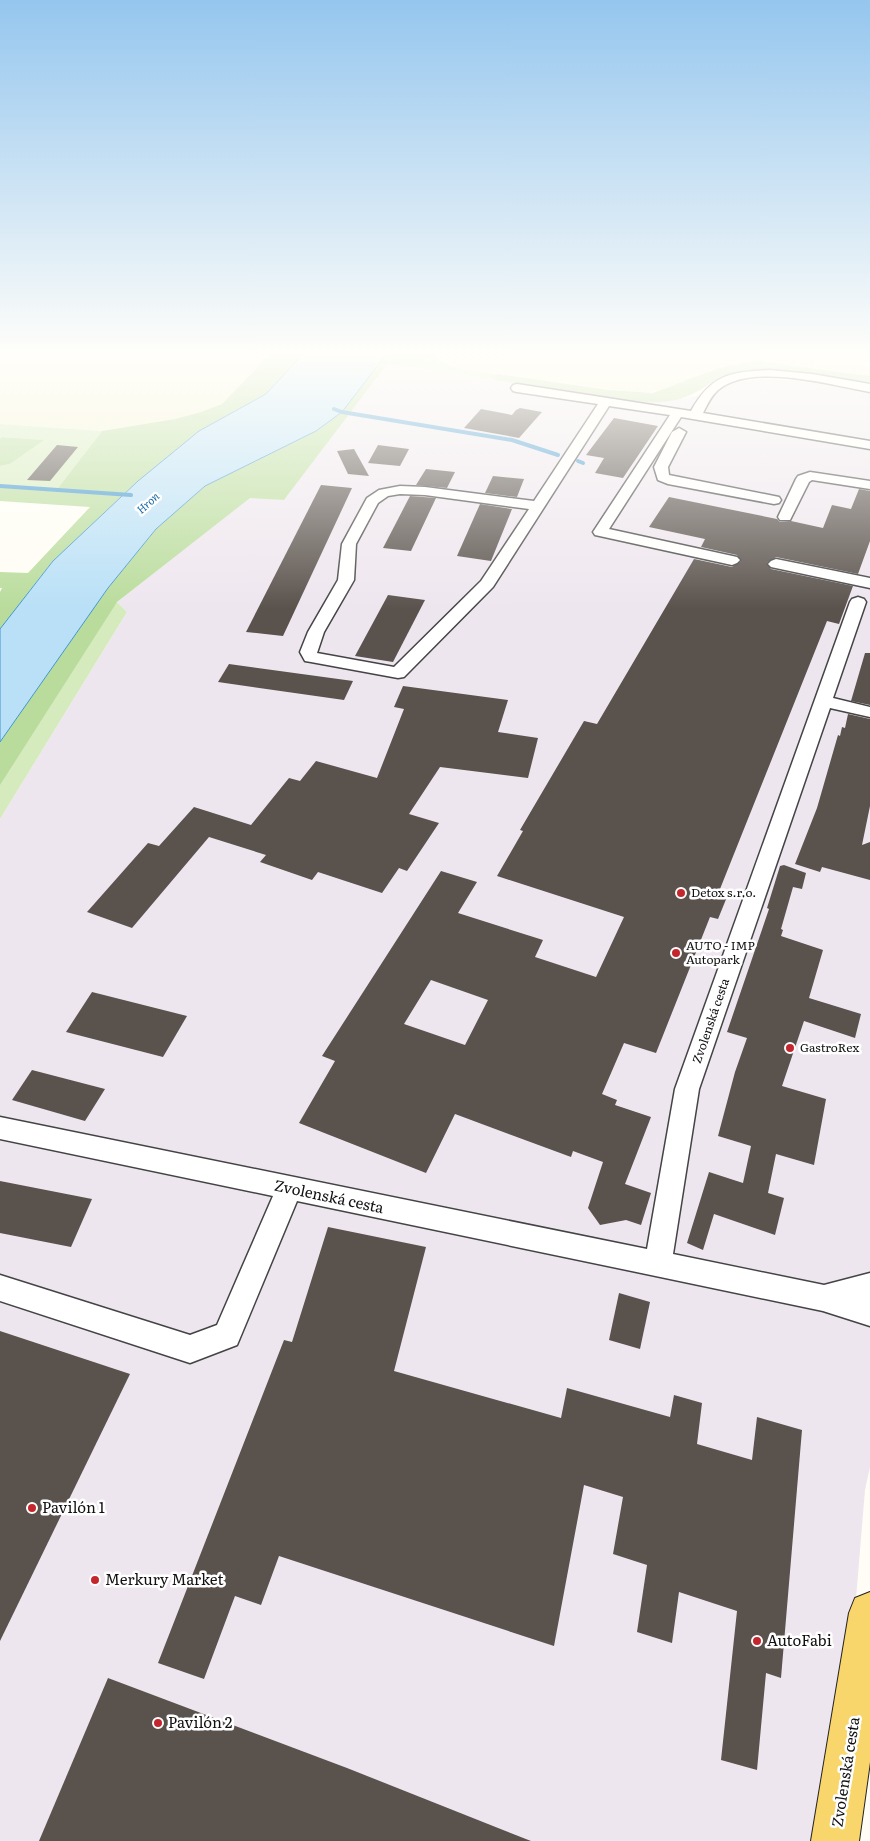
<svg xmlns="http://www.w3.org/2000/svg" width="870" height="1841" font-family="Literata,serif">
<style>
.industrial{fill:#eee6ef}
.farmland{fill:#f6f3d4}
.green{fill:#d5ebbd}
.forest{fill:#b9dc9c}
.water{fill:#b9e0f7;stroke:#3f96cf}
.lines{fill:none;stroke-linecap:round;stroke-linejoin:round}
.stream{stroke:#3f96cf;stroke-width:4}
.building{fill:#5a524d;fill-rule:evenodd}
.minor-casing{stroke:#444;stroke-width:3}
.major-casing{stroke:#222;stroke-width:2}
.minor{fill:#fff;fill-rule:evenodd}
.major{fill:#f9d66b;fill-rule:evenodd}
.poi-dot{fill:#c4262e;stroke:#fff;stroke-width:2}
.labels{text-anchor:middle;stroke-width:5;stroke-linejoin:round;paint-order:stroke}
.far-water-label{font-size:11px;font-style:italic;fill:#1768a6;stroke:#fff}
.poi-label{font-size:12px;fill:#111;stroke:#fff;text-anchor:start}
.street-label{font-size:12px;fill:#111;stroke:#fff}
.near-street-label{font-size:15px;fill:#111;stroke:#fff}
.near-poi-label{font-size:15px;fill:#111;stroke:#fff;text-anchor:start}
</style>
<rect width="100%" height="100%" fill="#fffdf5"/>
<path class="industrial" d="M 387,363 L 631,401 L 672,401 L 715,392 L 722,386 L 734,382 L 764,379 L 800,381 L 870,392 L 870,1467 L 865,1490 L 836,1841 L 0,1841 L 0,819 L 127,612 L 117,602 L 250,497 L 284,500 Z"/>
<g class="farmland">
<path d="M 0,352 L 272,352 L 222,404 L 201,413 L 175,419 L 102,431 L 0,424 Z"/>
<path d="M 433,352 L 870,352 L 870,376 L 775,363 L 719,368 L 663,390 L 639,393 L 454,368 L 438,362 L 432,355 Z"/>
</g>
<g class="green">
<path d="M 432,355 C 448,371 476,371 497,374 L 495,380 L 413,367 Z"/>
<path d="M 0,424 L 102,431 L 58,488 L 0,485 L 0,466 L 10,464 L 43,440 L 3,437 L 0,439 Z"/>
<path d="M 117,602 L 127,612 L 0,819 L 0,742 Z"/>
</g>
<g class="forest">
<path d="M 272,352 L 305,352 L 266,394 L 199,431 L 53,561 L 0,629 L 0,592 L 2,588 L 0,588 L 0,572 L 28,573 L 90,507 L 0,501 L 0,485 L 58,488 L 102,431 L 175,419 L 201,412 L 222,404 Z"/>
<path d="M 388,352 L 433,352 L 432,355 L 413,367 L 387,364 L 284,500 L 250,498 L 117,602 L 0,785 L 0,742 L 108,588 L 156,529 L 204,486 L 316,431 L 342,412 Z"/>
<path d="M 757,361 L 870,376 L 870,381 L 867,383 C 825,379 780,365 738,372 C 713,376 708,388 688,396 C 670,404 650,402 631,401 L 495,380 L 497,374 L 609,390 L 653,393 L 719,368 Z"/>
<path d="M 2,437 L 44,440 L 10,464 L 0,466 L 0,439 Z"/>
</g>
<path class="water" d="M 305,352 L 388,352 L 342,412 L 316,431 L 205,486 L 156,529 L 108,588 L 0,742 L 0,629 L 53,561 L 138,481 L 199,431 L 266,394 Z"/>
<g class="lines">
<g class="stream">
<path d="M 334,409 L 342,412 L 512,440 L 558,455"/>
<path d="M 578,461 L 583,463"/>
<path d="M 0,486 L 131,495"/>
</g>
</g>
<g class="building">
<path d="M 520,408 L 542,412 L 519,438 L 464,428 L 481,409 L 512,415 L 516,410 Z"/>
<path d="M 614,418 L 658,426 L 623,478 L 595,473 L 604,458 L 586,455 Z"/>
<path d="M 57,445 L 78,447 L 50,481 L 27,480 Z"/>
<path d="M 378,445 L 409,449 L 400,466 L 368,463 Z"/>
<path d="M 354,449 L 369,476 L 348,474 L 337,451 Z"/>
<path d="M 426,469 L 455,472 L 447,488 L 416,485 Z"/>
<path d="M 493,476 L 524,479 L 517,497 L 485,493 Z"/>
<path d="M 321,485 L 352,488 L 283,636 L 246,632 Z"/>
<path d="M 859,489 L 870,491 L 870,541 L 858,574 L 776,557 L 767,563 L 771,569 L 853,586 L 839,624 L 827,621 L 720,889 L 729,892 L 718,919 L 710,917 L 656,1053 L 624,1043 L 602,1094 L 617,1100 L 615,1105 L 651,1117 L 625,1184 L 651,1193 L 641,1225 L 626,1220 L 600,1225 L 588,1208 L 603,1162 L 573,1151 L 571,1157 L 455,1114 L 426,1173 L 299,1123 L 335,1061 L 322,1056 L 441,871 L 477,882 L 458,913 L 543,940 L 535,957 L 596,977 L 624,917 L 497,876 L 523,831 L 520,830 L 584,721 L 597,724 L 694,559 L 732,567 L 741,561 L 737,555 L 701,547 L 705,539 L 649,527 L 669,497 L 777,519 L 780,522 L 791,521 L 823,528 L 832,505 L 851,509 ZM 431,980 L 488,1000 L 465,1045 L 404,1024 Z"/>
<path d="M 410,496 L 436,498 L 411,551 L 383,548 Z"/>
<path d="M 480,504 L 512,509 L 491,561 L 457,556 Z"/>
<path d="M 388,595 L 425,600 L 393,662 L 355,656 Z"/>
<path d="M 865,653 L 870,653 L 870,705 L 851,701 Z"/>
<path d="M 229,664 L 353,681 L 344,700 L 218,682 Z"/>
<path d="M 403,686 L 508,700 L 498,732 L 538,738 L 528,778 L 440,767 L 409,814 L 439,823 L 407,871 L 399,868 L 382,893 L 318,872 L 312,880 L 260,862 L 266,855 L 209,837 L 132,928 L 87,912 L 148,843 L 159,846 L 194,807 L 251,825 L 289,778 L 300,781 L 316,761 L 377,778 L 404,709 L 394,707 Z"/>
<path d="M 848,714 L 870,719 L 870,806 L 862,845 L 870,842 L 870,880 L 822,867 L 820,872 L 795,864 L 817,808 L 838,735 L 840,736 L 842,727 L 845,728 Z"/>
<path d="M 784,865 L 806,873 L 802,889 L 793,887 L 781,929 L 783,930 L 781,936 L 823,950 L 809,998 L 861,1014 L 855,1038 L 804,1021 L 782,1086 L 826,1099 L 814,1165 L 776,1154 L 768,1193 L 784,1198 L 775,1235 L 714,1214 L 703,1250 L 687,1243 L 709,1172 L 743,1183 L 751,1146 L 718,1136 L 735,1072 L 747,1038 L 727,1032 L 769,909 L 767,908 L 780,866 Z"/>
<path d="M 92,992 L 187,1016 L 163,1057 L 66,1032 Z"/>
<path d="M 32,1070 L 105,1089 L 85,1121 L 12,1100 Z"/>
<path d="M 0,1181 L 92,1199 L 71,1247 L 0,1233 Z"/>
<path d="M 328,1227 L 426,1247 L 394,1371 L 561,1418 L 567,1388 L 670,1417 L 674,1395 L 702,1403 L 697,1444 L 752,1460 L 757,1417 L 802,1430 L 781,1678 L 766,1673 L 757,1770 L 721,1760 L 737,1611 L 679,1592 L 672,1643 L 637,1632 L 647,1565 L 613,1554 L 623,1497 L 584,1485 L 554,1646 L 279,1556 L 261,1605 L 235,1596 L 204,1679 L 158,1663 L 284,1340 L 292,1342 Z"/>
<path d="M 619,1293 L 650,1302 L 640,1349 L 609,1340 Z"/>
<path d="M 0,1331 L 130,1374 L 0,1641 Z"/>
<path d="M 108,1678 L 347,1768 L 531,1841 L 39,1841 Z"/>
</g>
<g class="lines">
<g class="minor-casing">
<g id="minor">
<path d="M 769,370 L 812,374 L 870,384 L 870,392 C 831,385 751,362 718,390 C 711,396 707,405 703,413 L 870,441 L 870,449 L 681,417 L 609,529 L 737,557 L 740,560 L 737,563 L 732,565 L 595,535 L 593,532 L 670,415 L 609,406 L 493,587 L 404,677 L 398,678 L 311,662 L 305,661 L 300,652 L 308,632 L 338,580 L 342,544 L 367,498 L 379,490 L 400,486 L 425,487 L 534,501 L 598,404 L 517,392 L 513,391 L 511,388 L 513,385 L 517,384 L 691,411 C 711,375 729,372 769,370 ZM 400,494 L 425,495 L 529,509 L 481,581 L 394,667 L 317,653 L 324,632 L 354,580 L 356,544 L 378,503 L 388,496 Z"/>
<path d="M 679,428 L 686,432 L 668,467 L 669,475 L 779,497 L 781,500 L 779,503 L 774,504 L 668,484 L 658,480 L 654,467 L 672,432 Z"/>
<path d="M 810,472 L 870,481 L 870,489 L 812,480 L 809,482 L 790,520 L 780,520 L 778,517 L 796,479 L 798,476 Z"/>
<path d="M 776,559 L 870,578 L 870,588 L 771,567 L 768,564 L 771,561 Z"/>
<path d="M 858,597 L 864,599 L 866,602 L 833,698 L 870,707 L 870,717 L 830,708 L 699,1089 L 673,1254 L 824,1285 L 870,1273 L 870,1326 L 823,1311 L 297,1201 L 237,1345 L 190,1363 L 0,1301 L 0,1275 L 190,1335 L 217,1325 L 273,1196 L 0,1139 L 0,1117 L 647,1249 L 675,1089 L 850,602 L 852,599 Z"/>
</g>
</g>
<g class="major-casing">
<path id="major" d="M 870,1592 L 870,1762 L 859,1841 L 811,1841 L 849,1613 L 855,1598 Z"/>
</g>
<use href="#minor" class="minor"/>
<use href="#major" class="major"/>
</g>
<linearGradient id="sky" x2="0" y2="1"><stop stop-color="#95c6ee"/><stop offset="0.58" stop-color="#fffefa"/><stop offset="1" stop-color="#fffefa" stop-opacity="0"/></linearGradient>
<rect width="870" height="609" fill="url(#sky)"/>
<g class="poi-dot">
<circle cx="681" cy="893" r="5"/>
<circle cx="676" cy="953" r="5"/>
<circle cx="790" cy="1048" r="5"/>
<circle cx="32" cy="1508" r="5"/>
<circle cx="95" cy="1580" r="5"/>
<circle cx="757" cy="1641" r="5"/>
<circle cx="158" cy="1723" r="5"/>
</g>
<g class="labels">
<g class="far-water-label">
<text transform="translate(148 503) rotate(-42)" y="4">Hron</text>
</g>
<g class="poi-label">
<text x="691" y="897">Detox s.r.o.</text>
<text x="686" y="950">AUTO - IMP<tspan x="686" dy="14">Autopark</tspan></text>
<text x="800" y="1052">GastroRex</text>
</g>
<g class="street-label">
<text transform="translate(711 1021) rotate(-71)" y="4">Zvolenská cesta</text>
</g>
<g class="near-street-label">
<text transform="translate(329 1197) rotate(12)" y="5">Zvolenská cesta</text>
<text transform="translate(846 1772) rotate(-81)" y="5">Zvolenská cesta</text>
</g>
<g class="near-poi-label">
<text x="42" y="1513">Pavilón 1</text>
<text x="105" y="1585">Merkury Market</text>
<text x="767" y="1646">AutoFabi</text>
<text x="168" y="1728">Pavilón 2</text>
</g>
</g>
</svg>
